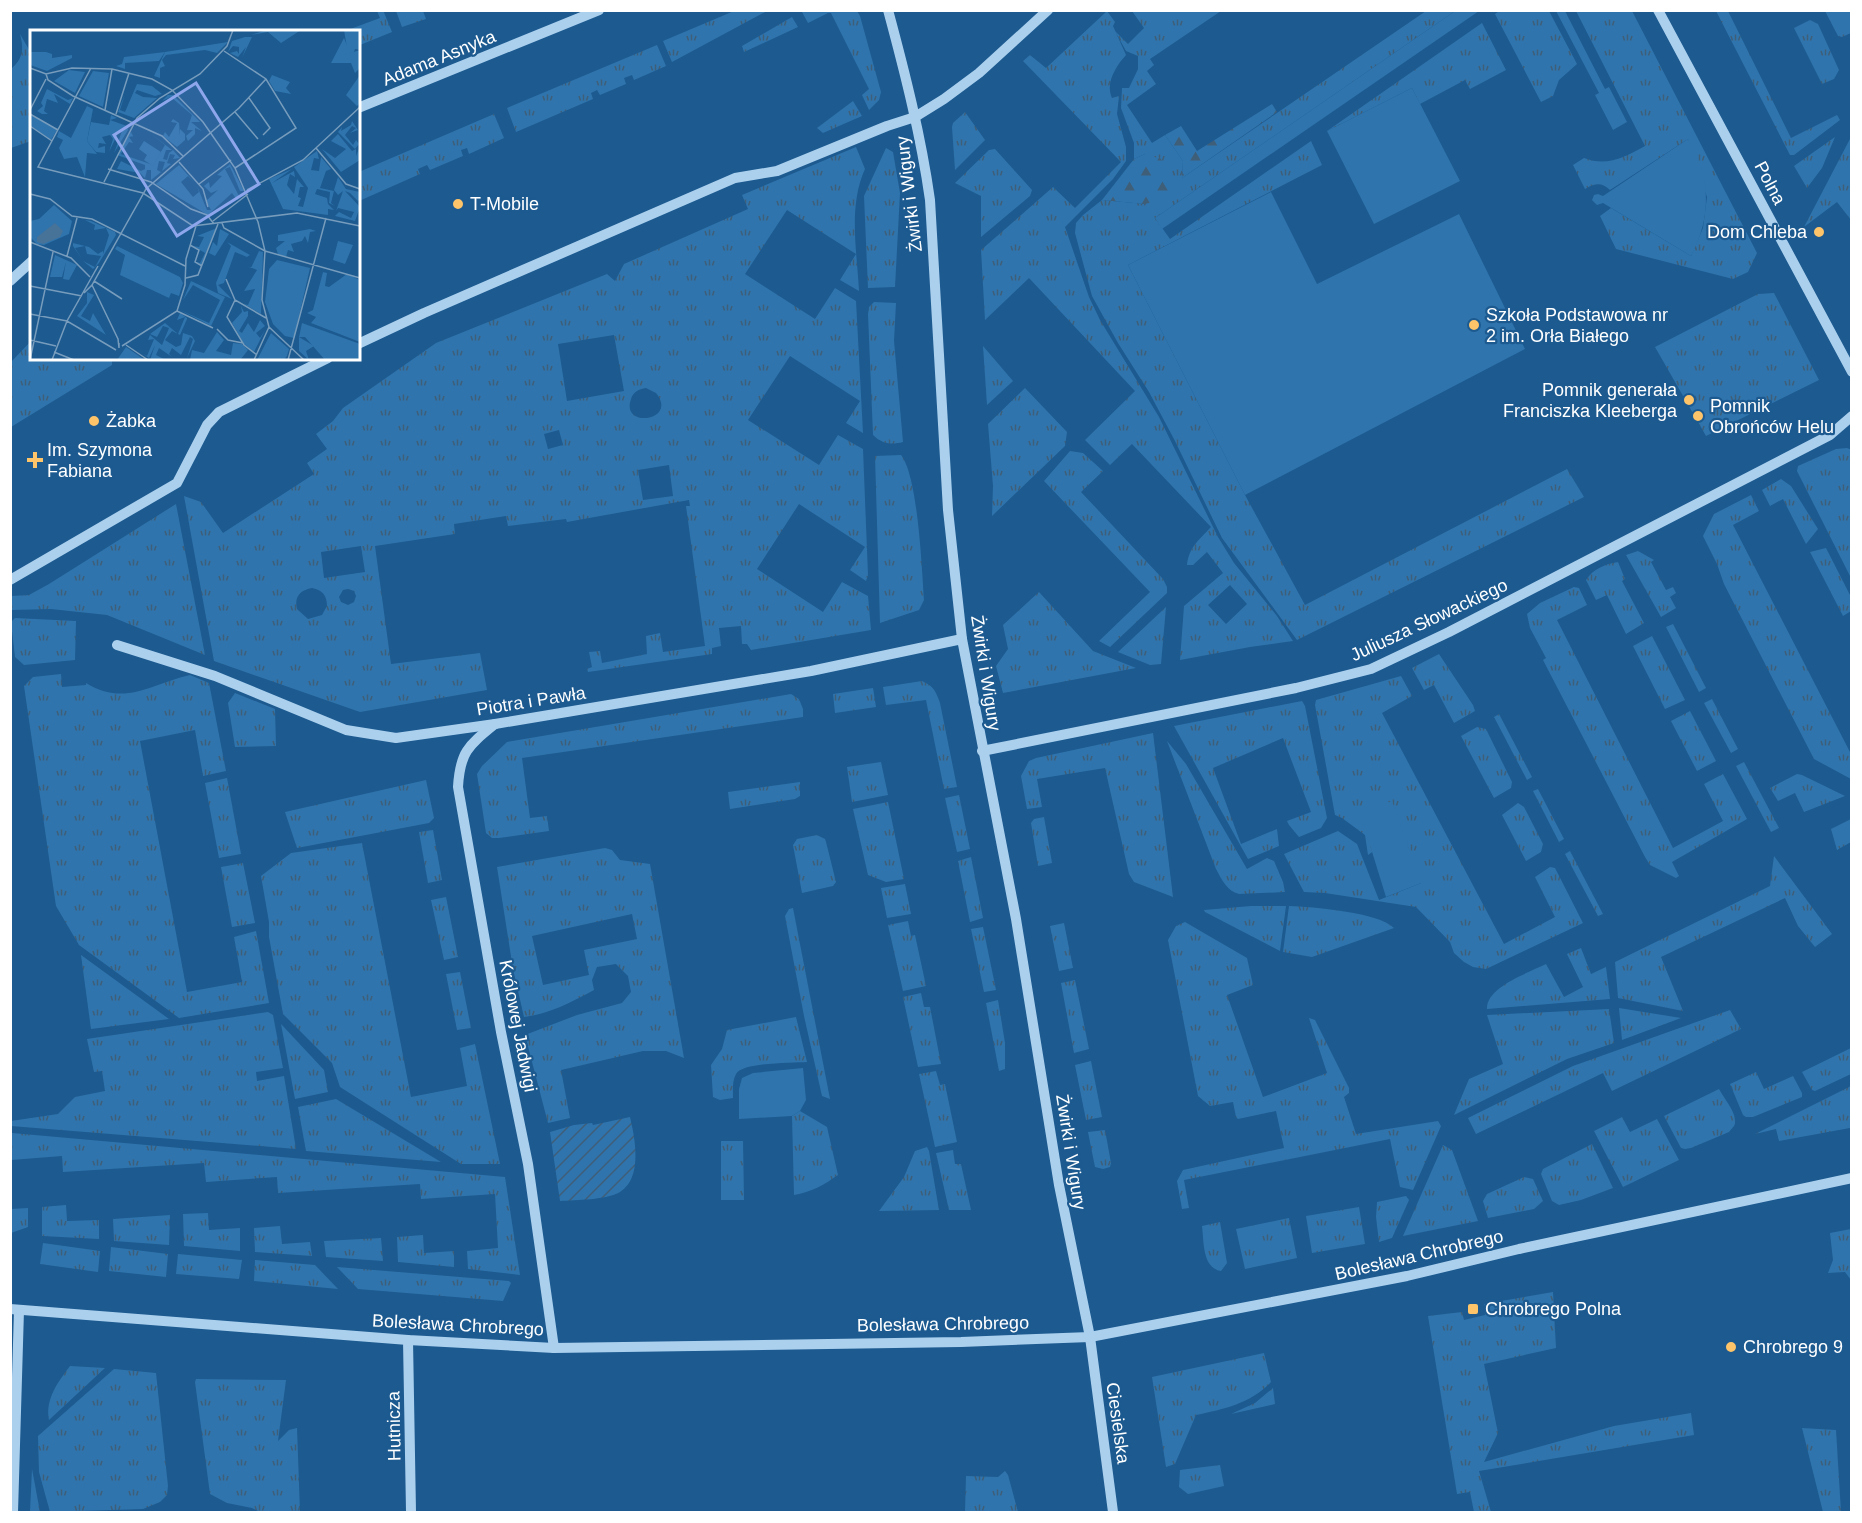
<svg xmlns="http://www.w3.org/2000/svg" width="1862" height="1523" font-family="Arial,sans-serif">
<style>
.grass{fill:url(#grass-tufts);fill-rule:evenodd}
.forest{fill:url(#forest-firs)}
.park{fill:#2f74ad}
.garden{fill:url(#garden-furrows)}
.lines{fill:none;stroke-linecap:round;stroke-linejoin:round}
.minor{stroke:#abd0ee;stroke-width:10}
.poi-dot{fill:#fec469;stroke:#1c5a90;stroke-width:2}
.labels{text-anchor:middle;stroke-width:4.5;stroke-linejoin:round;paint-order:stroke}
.street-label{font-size:18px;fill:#fff;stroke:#1c5a90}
.poi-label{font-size:18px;fill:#fff;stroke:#1c5a90;text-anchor:start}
.inset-road{fill:none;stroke:#779cbc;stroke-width:1.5}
.view{fill:#8ea6ec;fill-opacity:0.15;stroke:#8ea6ec;stroke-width:3}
.inset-edge{fill:none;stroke:#fff;stroke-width:3}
</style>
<defs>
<pattern id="grass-tufts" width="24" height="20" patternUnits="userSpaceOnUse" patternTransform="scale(1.5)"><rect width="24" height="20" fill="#2f74ad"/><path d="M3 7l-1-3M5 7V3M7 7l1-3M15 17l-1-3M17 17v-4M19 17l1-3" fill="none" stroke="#3f5e78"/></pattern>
<pattern id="forest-firs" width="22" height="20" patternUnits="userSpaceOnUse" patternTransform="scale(1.5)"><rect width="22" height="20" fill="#2f74ad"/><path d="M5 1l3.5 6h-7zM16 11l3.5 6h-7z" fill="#3f5e78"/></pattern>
<pattern id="garden-furrows" width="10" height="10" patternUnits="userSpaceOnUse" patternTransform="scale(1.5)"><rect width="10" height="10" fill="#2f74ad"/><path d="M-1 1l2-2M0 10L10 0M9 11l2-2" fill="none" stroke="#3f5e78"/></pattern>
</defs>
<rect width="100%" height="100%" fill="#1c5a90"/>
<g class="grass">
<path d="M 383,10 L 392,32 L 360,45 L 358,32 L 345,31 L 380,18 L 377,11 Z"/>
<path d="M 1501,10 L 1549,11 L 1577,64 L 1559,80 L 1553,96 L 1541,102 L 1495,14 Z"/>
<path d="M 396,11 L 423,11 L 426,19 L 402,27 Z"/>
<path d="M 734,11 L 767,11 L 672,62 L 663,41 Z"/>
<path d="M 805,11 L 857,11 L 860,16 L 881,92 L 879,100 L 869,110 L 862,95 L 869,89 L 831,13 L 828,13 L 808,23 L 802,12 Z"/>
<path d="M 1107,11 L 1115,22 L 1113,26 L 1126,55 C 1116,66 1105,83 1112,98 L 1119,96 L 1117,114 L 1126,147 L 1126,161 L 1113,179 L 1065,227 L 1089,297 L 1100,320 L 1159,417 L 1218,537 L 1234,563 L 1277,616 L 1293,641 L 1250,647 L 1180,660 L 1184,606 L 1223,573 L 1207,552 L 1193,565 L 1187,565 C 1189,547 1199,540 1211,527 L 1132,444 L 1110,465 L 1085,440 L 1135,391 L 1029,278 L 985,320 L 981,250 L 1053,187 L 1075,208 L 1121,162 L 1023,61 L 1030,55 L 1046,68 ZM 1230,585 L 1247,604 L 1226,624 L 1208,605 Z"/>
<path d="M 1132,11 L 1221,11 L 1150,59 L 1154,65 L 1147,71 L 1156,84 L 1127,105 L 1152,143 L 1165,135 L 1183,161 L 1182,178 L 1426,11 L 1455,11 L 1155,218 L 1170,239 L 1311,141 L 1322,165 L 1128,265 L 1245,495 L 1305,605 L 1567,469 L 1584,497 L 1297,640 L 1222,538 L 1175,441 L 1149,392 L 1118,343 L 1092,296 L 1075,233 L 1076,223 L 1083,215 L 1102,200 L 1145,204 L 1145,154 L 1134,159 L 1134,143 L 1121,108 L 1122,88 L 1129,88 L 1138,69 L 1138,56 L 1126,51 L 1115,31 L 1128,44 L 1144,28 Z"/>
<path d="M 1576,11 L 1632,11 L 1757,253 L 1748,272 L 1733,279 L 1616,249 L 1600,216 L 1611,208 L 1691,256 L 1703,228 L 1707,197 L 1688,139 L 1610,190 C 1602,182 1595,183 1585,189 L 1573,165 L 1584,158 C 1607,167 1625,157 1645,146 Z"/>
<path d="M 1716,11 L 1728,11 L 1791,138 L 1837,115 L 1840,120 L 1794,155 L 1790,155 Z"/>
<path d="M 1825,11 L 1851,11 L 1851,33 L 1842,37 L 1838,36 Z"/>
<path d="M 792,17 L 798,27 L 744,52 L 742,46 Z"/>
<path d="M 1810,20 L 1818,24 L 1839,70 L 1834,79 L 1822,84 L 1794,28 Z"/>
<path d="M 1482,23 L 1506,70 L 1470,89 L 1465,80 L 1420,104 L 1412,88 L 1327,131 Z"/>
<path d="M 20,34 L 31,53 L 31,141 L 11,148 L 11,69 C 23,59 24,49 20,34 Z"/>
<path d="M 657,45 L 666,66 L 634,80 L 632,75 L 624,78 L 626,84 L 600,95 L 597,90 L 591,93 L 593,99 L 516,132 L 507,108 Z"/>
<path d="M 853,101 L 862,116 L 823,133 L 817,128 Z"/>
<path d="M 965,112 L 985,140 L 955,170 L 952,127 L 953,123 Z"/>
<path d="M 494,114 L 504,138 L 469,154 L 467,148 L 461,150 L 463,156 L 430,170 L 427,165 L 418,169 L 420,174 L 359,201 L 359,172 Z"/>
<path d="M 1835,137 L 1822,168 L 1807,188 L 1794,166 Z"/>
<path d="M 1851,137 L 1851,220 L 1837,202 L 1804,227 Z"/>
<path d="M 856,147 L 865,169 C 848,206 857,252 859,291 L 840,280 L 856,254 L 787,210 L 745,274 L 815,319 L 835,288 L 856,301 L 863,433 L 846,423 L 860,401 L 790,356 L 748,420 L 819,465 L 838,435 L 863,449 L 868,575 L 866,581 L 850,570 L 865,547 L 799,504 L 757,569 L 823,612 L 842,582 L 868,596 L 871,630 L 751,650 L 747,644 L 742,644 L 741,626 L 719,628 L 721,646 L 712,648 L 712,654 L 588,672 L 587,669 L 592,667 L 589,652 L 600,651 L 602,663 L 647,654 L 646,636 L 660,633 L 663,652 L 705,646 L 686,506 L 690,506 L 689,500 L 567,522 L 566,519 L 508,526 L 506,516 L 454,524 L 455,534 L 375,546 L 391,664 L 480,653 L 487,690 L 360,712 L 214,661 L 184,496 L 201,502 L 223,533 L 314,474 L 307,463 L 327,449 L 316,434 L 333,421 L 343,408 L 436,343 L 607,274 L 615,281 L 624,264 L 748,209 L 742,195 ZM 614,335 L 624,391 L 567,401 L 558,344 ZM 646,388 L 656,393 C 679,421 620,429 631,399 C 633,392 639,389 646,388 ZM 559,430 L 563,445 L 548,449 L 544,434 ZM 669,465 L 673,496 L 643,500 L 638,470 ZM 361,546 L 365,572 L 324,578 L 321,552 ZM 312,588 C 323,590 327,596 327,606 L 322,615 L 308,619 L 297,609 C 294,597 300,590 312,588 ZM 348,589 L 354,591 L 356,596 L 354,602 L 348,605 L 341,602 L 339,597 L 343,590 Z"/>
<path d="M 886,148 L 893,152 L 900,193 L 895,287 L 868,288 L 864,196 Z"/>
<path d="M 995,149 L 1032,190 L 1030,196 L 981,237 L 981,196 L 955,183 L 989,150 Z"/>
<path d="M 1774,293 L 1819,380 L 1706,436 L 1655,347 L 1758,294 Z"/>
<path d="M 874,302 L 896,303 L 894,341 L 903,442 C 891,445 882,444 873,435 L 868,314 L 869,307 Z"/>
<path d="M 31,341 L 32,358 L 112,359 L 112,365 L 11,427 L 11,362 Z"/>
<path d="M 983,346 L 1013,381 L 987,405 Z"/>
<path d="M 1025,388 L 1067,432 L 1065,446 L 992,516 L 993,486 L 988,424 Z"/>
<path d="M 1847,448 L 1852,450 L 1851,578 L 1797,471 L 1798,466 L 1836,449 Z"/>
<path d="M 1070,451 L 1083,453 L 1103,471 L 1081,492 L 1163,579 L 1167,587 L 1167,593 L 1110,647 L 1099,641 L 1150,592 L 1044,481 Z"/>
<path d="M 901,455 C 918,476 922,570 924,600 L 919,610 L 880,623 L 875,456 Z"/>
<path d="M 1781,479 L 1791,486 L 1818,529 L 1806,544 L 1783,499 L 1770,506 L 1762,490 Z"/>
<path d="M 1751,495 L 1759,511 L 1733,525 L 1851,754 L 1851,779 L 1814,759 L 1724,584 L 1717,564 L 1703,536 L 1714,514 Z"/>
<path d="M 176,504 L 205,655 L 107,615 L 51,609 L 11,610 L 11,596 L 29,595 L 49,584 Z"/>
<path d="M 1826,548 L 1851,597 L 1851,611 L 1843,616 L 1810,552 Z"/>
<path d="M 1638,551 L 1654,560 L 1651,562 L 1666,590 L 1673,587 L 1676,593 L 1670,597 L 1676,608 L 1661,617 L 1626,555 Z"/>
<path d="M 1618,562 L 1625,579 L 1622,581 L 1644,623 L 1626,634 L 1607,595 L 1596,600 L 1586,580 C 1593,569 1605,564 1618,562 Z"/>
<path d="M 1574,587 L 1579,588 L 1587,605 L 1557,620 L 1673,848 L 1723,821 L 1704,784 L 1723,774 L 1747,819 L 1672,862 L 1679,876 L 1676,878 L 1650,865 L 1645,857 L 1543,660 L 1546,658 L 1530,628 L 1527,614 L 1540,603 Z"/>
<path d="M 1039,592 L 1093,651 L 1136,668 L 1003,693 L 996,666 L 1008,649 L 1003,625 Z"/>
<path d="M 1166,607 L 1161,664 L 1150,665 L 1118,652 Z"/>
<path d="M 15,618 L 76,621 L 75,660 L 24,665 L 15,657 L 11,622 Z"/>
<path d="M 1673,624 L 1706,688 L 1699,692 L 1666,627 Z"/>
<path d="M 1652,636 L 1685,700 L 1665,709 L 1633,646 Z"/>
<path d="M 1439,654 L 1473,705 L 1475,711 L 1454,723 L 1434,685 L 1424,690 L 1412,668 Z"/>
<path d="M 61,674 L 62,687 L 86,685 L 86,683 C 125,707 151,684 190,675 L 209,683 L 226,771 L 203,776 L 195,730 L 140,741 L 187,992 L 242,982 L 234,937 L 256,931 L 269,1003 L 179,1018 L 79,945 L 56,906 L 24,686 L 33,677 Z"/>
<path d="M 1401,676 L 1412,696 L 1382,713 L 1504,944 L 1555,917 L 1535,877 L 1550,867 L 1555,868 L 1583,923 L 1486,969 L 1473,967 L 1464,962 L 1454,953 L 1450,942 L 1416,907 L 1325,893 L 1304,892 L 1284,854 L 1338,831 L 1357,844 L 1379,900 L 1421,883 L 1375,850 L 1368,855 L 1365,835 L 1342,818 L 1335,815 L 1315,705 L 1316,700 Z"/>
<path d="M 922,681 C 934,686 936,692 940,703 L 957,787 L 944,789 L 926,700 L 886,705 L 883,687 Z"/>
<path d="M 873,688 L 876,707 L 835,713 L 833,694 Z"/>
<path d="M 235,693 L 275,709 L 276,746 L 235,747 L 228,703 Z"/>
<path d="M 791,694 L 799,699 L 803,709 L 803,717 L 522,758 L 530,818 L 547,816 L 549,831 L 499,838 L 492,838 L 486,833 L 477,774 L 482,766 L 507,742 Z"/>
<path d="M 1712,699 L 1738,749 L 1731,753 L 1704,703 Z"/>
<path d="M 1302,701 L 1305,706 L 1327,818 L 1321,828 L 1299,837 L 1289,825 L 1287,821 L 1311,812 L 1283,738 L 1213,768 L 1241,844 L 1277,829 L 1279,846 L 1248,859 L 1174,726 Z"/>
<path d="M 1690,711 L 1716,761 L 1697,771 L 1671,721 Z"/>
<path d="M 1499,714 L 1532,777 L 1527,780 L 1494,717 Z"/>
<path d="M 1477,727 L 1486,729 L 1512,782 L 1511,788 L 1494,798 L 1461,736 Z"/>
<path d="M 1153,733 L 1173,897 L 1134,882 L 1129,874 L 1105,768 L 1037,779 L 1042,807 L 1027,809 L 1021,776 L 1029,761 L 1036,758 Z"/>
<path d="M 1167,741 L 1186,764 L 1247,869 L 1267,858 L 1274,861 L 1283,882 L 1285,892 L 1239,894 C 1227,891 1222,880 1216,869 Z"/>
<path d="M 881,762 L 888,795 L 852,802 L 847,767 Z"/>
<path d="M 1744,762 L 1779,828 L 1771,832 L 1736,766 Z"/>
<path d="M 1797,774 L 1802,775 L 1845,796 L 1804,812 L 1795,793 L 1778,801 L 1770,788 Z"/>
<path d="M 227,778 L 241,854 L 219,858 L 205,783 Z"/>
<path d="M 426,780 L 434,818 L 429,823 L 297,848 L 285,812 Z"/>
<path d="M 800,782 L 800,796 L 795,799 L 730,809 L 728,792 Z"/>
<path d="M 1538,789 L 1564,839 L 1559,842 L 1533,791 Z"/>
<path d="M 959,795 L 970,849 L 957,852 L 945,798 Z"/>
<path d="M 888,802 L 904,879 L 886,882 L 868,875 L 853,809 Z"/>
<path d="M 1518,803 L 1524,807 L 1543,844 L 1541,852 L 1526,861 L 1502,815 Z"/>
<path d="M 1044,817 L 1052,863 L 1038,866 L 1031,823 L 1034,819 Z"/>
<path d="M 1851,819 L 1851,842 L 1837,850 L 1831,829 Z"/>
<path d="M 433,830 L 442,880 L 428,883 L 419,832 Z"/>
<path d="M 817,835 L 825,839 L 826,842 L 836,882 L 833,886 L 802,893 L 793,845 L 797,839 Z"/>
<path d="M 362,843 L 411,1097 L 467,1086 L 460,1048 L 475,1044 L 500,1164 L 461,1164 L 340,1087 L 332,1063 L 283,1014 L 269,937 L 269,922 L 261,876 L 291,853 Z"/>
<path d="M 605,848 L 612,850 L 620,860 L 650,864 L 684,1058 L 666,1051 L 643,1051 L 561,1070 L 570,1118 L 548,1123 L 525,1035 L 577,1015 L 622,1003 L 631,992 L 628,976 L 616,964 L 597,967 L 592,980 L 594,990 C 572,1002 549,1014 524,1017 L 513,969 L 497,867 ZM 632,914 L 637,939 L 584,950 L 589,975 L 543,985 L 532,936 Z"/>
<path d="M 1570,851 L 1603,914 L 1598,916 L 1565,854 Z"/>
<path d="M 1774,856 L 1832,934 L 1815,947 L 1798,926 L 1785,898 L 1661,957 L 1683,1011 L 1618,998 L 1615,962 L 1770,886 Z"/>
<path d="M 971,857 L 983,918 L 970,922 L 958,861 Z"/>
<path d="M 243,863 L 255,923 L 232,927 L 221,867 Z"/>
<path d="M 905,884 L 911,914 L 887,918 L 881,888 Z"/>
<path d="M 446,897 L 458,957 L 444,960 L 431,900 Z"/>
<path d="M 1251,906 L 1286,906 L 1280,951 L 1205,912 L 1204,910 Z"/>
<path d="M 1289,906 C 1312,907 1378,912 1394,928 L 1312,957 L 1283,952 Z"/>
<path d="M 793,908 L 830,1099 L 822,1096 L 804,1016 L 785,916 L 789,909 Z"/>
<path d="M 908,921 L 911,936 L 915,935 L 926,986 L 903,991 L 888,925 Z"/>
<path d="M 1185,922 L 1247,958 L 1253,985 L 1227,995 L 1263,1097 L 1327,1073 L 1309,1018 L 1315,1020 L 1349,1088 L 1349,1093 L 1344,1097 L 1356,1134 L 1438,1121 L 1441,1126 L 1413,1190 L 1400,1187 L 1390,1139 L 1184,1180 L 1189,1208 L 1182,1209 L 1177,1181 L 1183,1170 L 1284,1148 L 1276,1111 L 1238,1119 L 1236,1117 L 1233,1102 L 1210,1106 L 1198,1096 L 1168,940 L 1176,926 Z"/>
<path d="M 1064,923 L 1073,968 L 1059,971 L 1050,926 Z"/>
<path d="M 983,927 L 996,990 L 984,992 L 971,929 Z"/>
<path d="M 1581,948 L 1591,974 L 1606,967 L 1610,999 L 1487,1009 C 1486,987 1528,973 1546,964 L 1564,997 L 1583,987 L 1567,954 Z"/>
<path d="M 81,955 L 169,1019 L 91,1029 Z"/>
<path d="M 460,972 L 471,1028 L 457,1030 L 446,974 Z"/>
<path d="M 1075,980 L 1089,1049 L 1074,1053 L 1061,983 Z"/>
<path d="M 921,993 L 924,1007 L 930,1007 L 941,1064 L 918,1067 L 903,997 Z"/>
<path d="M 998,1000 L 1005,1043 L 1005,1069 L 999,1071 L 986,1003 Z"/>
<path d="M 1619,1008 L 1681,1018 L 1622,1040 Z"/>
<path d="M 1609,1009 L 1614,1043 L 1567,1059 L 1454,1115 L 1469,1079 L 1503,1064 L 1487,1015 Z"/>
<path d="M 1730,1010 L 1741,1029 L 1612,1091 L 1603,1073 L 1476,1134 L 1468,1118 L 1573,1066 Z"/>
<path d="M 268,1012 L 273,1015 L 283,1068 L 256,1072 L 257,1081 L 284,1076 L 296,1149 L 11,1126 L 11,1121 L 58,1114 L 75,1097 L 105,1091 L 102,1071 L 94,1072 L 87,1039 Z"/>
<path d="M 796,1017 L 807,1062 C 793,1063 743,1062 736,1074 C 732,1081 733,1091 733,1098 L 720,1100 L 713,1097 L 711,1065 L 722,1049 L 727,1030 Z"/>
<path d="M 281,1024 L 324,1070 L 328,1092 L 295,1099 Z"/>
<path d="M 1851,1048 L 1851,1074 L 1815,1091 L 1812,1090 L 1802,1072 Z"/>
<path d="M 1091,1061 L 1102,1117 L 1086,1120 L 1075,1065 Z"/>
<path d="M 936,1071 L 940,1085 L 945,1084 L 957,1142 L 935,1147 L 919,1074 Z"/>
<path d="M 1756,1072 L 1764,1089 L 1793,1076 L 1802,1093 L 1802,1097 L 1753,1117 L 1746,1117 L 1743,1115 L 1730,1084 Z"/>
<path d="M 1851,1086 L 1852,1123 L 1850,1128 L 1779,1141 L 1776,1129 L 1755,1134 Z"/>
<path d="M 1719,1089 C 1723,1097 1737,1113 1735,1123 C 1735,1126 1731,1129 1729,1132 L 1691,1148 L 1685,1149 L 1681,1148 L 1664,1116 Z"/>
<path d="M 336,1099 L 441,1162 L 306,1151 L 298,1107 Z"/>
<path d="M 800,1111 L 827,1127 L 838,1175 C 824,1185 811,1192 794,1195 L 792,1116 Z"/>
<path d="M 1622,1117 L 1630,1132 L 1657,1119 L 1679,1160 L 1623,1187 L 1594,1131 Z"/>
<path d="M 1105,1130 L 1111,1163 L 1110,1167 L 1103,1169 L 1095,1167 L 1088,1132 Z"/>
<path d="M 12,1133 L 505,1177 L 520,1275 L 468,1269 L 467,1251 L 498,1248 L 495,1194 L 421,1199 L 420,1184 L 278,1193 L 277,1177 L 206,1182 L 204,1163 L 63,1172 L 62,1156 L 11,1160 L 11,1134 Z"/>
<path d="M 721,1141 L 743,1141 L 744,1200 L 721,1200 Z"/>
<path d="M 1592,1144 L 1613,1188 L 1581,1200 L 1559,1205 L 1552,1201 L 1541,1174 L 1543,1169 Z"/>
<path d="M 1443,1145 L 1452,1150 L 1478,1221 L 1403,1236 Z"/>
<path d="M 927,1147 L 929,1151 L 939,1210 L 879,1211 L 904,1177 L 915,1151 Z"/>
<path d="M 953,1150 L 955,1164 L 961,1164 L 971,1210 L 949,1210 L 936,1153 Z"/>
<path d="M 1524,1177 L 1533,1179 L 1543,1201 L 1534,1209 L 1488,1218 L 1483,1201 L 1487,1194 Z"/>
<path d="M 1406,1196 L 1409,1200 L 1392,1238 L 1379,1242 L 1376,1217 L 1377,1202 Z"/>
<path d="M 66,1205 L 67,1221 L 99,1220 L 99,1239 L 42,1236 L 42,1207 Z"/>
<path d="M 1359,1207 L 1365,1244 L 1312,1253 L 1306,1216 Z"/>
<path d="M 28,1208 L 28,1227 L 11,1233 L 11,1209 Z"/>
<path d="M 208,1213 L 209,1230 L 240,1228 L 240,1251 L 184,1246 L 183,1214 Z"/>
<path d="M 170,1215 L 169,1245 L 114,1241 L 113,1219 Z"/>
<path d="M 1289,1218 L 1297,1258 L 1245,1269 L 1236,1229 Z"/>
<path d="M 1220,1222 L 1227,1263 L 1221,1271 C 1202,1268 1204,1241 1202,1226 Z"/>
<path d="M 280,1226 L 282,1244 L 310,1242 L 312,1256 L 255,1252 L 254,1228 Z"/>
<path d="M 1851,1229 L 1852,1280 L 1851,1280 L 1845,1272 L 1828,1273 L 1833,1260 L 1830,1233 Z"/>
<path d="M 423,1235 L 424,1253 L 454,1251 L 454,1267 L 398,1262 L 397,1237 Z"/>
<path d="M 381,1238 L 383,1261 L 326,1257 L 324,1241 Z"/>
<path d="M 43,1243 L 100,1251 L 98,1272 L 40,1264 Z"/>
<path d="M 111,1247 L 168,1254 L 166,1277 L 109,1271 Z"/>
<path d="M 178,1254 L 242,1260 L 239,1279 L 176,1274 Z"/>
<path d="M 255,1260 L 315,1265 L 338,1289 L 254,1281 Z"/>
<path d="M 337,1267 L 509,1281 L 511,1283 L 503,1301 L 358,1289 Z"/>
<path d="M 1553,1292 L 1556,1348 L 1484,1364 L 1498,1433 L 1484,1462 L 1614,1426 L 1691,1413 L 1694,1435 L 1479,1471 L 1491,1512 L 1474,1512 L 1470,1492 L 1457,1494 L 1428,1316 L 1462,1312 L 1464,1320 L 1485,1315 L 1484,1304 Z"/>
<path d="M 1264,1353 L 1271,1382 C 1250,1404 1224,1409 1196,1415 L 1175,1464 L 1166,1467 L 1152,1377 Z"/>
<path d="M 70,1366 L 105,1368 L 49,1420 C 45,1399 58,1382 70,1366 Z"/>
<path d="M 114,1369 L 156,1373 L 168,1486 L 167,1495 L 160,1502 L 143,1509 L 50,1512 L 39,1472 L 38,1436 Z"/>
<path d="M 196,1379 L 286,1380 L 278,1441 L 289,1430 L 297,1428 L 300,1512 L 260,1512 L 252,1508 L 227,1503 L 210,1494 L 195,1382 Z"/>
<path d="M 1273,1388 L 1275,1404 L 1231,1414 L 1255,1403 Z"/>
<path d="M 1802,1428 L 1836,1430 L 1841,1512 L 1823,1512 Z"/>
<path d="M 1220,1465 L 1224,1486 L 1188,1494 L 1179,1487 L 1180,1470 Z"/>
<path d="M 32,1469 L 40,1512 L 30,1512 Z"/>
<path d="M 1005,1471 L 1008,1475 L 1018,1512 L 965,1512 L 966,1476 L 998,1477 Z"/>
</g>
<g class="forest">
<path d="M 1272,104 L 1277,112 L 1182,178 L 1183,161 L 1165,135 L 1181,126 L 1197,151 Z"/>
<path d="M 1145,154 L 1161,159 L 1168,178 L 1170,197 L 1145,204 L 1102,200 L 1134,159 Z"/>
</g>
<g class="park">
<path d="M 1455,11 L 1479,11 L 1162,229 L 1155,218 Z"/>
<path d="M 1556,11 L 1565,11 L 1605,89 L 1609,87 L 1627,122 L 1613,130 L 1595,95 L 1599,93 Z"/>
<path d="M 1412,88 L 1460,181 L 1374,224 L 1327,131 Z"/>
<path d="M 1688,139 C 1711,177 1712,217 1691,256 L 1603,203 L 1597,205 L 1592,200 L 1594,195 L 1598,194 L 1603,196 Z"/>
<path d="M 1271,192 L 1317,284 L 1459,214 L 1525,349 L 1245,495 L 1128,265 Z"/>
<path d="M 1392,801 L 1421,883 L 1386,897 L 1360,813 Z"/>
<path d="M 803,1068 L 806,1100 L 800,1111 L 792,1116 L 739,1119 L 739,1089 L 742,1078 L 753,1073 Z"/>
</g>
<path class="garden" d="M 630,1117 C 635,1138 643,1178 620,1192 C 606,1200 576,1200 560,1201 L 550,1132 L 574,1125 L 592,1123 L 593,1125 Z"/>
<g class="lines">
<g class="minor">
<path d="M 888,10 C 905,73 921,136 930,200 L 948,510 L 962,639 L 1016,919 L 1059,1185 L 1090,1337 L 1113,1512"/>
<path d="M 1658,10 L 1852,372"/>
<path d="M 358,108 L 599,10"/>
<path d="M 10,281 L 32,261"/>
<path d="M 358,344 L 424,313 L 735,178 L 777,171 L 887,126 L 915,117 L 944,99 L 979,73 L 1048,10"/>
<path d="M 10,580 L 177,483 L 207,425 L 219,412 L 328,358"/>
<path d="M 117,645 L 215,676 L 346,730 L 396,738 L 495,724 L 811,671 L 962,639"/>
<path d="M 495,724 C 468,746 460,752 458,787 L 501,1032 L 528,1164 L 554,1348"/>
<path d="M 982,751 L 1296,688 L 1371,669 L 1449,632 L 1830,435 L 1852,416"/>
<path d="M 10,1309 L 408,1340 L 554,1348 L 961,1342 L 1090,1337 L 1407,1276 L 1519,1249 L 1852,1178"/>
<path d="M 408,1340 L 411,1512"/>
<path d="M 13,1512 L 19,1310"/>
</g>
</g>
<g class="poi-dot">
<circle cx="458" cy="204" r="6"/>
<circle cx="1819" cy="232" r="6"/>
<circle cx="1474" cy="325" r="6"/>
<circle cx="1689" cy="400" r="6"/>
<circle cx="1698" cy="416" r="6"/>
<circle cx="94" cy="421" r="6"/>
<path d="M32 451h6v6h6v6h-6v6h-6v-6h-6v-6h6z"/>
<rect x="1467" y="1303" width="12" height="12" rx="3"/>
<circle cx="1731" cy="1347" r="6"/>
</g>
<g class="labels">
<g class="street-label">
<text transform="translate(439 58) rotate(-22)" y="6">Adama Asnyka</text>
<text transform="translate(1770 183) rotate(62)" y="6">Polna</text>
<text transform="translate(909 194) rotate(-97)" y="6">Żwirki i Wigury</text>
<text transform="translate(1429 620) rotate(-25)" y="6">Juliusza Słowackiego</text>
<text transform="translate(986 673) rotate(81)" y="6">Żwirki i Wigury</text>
<text transform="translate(531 701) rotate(-9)" y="6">Piotra i Pawła</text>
<text transform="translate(518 1026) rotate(79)" y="6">Królowej Jadwigi</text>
<text transform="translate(1071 1152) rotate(81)" y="6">Żwirki i Wigury</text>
<text transform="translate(1419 1255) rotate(-13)" y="6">Bolesława Chrobrego</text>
<text transform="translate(943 1324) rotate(-1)" y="6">Bolesława Chrobrego</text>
<text transform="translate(458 1325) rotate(3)" y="6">Bolesława Chrobrego</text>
<text transform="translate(1118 1423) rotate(82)" y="6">Ciesielska</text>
<text transform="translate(394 1426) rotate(-91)" y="6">Hutnicza</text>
</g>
<g class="poi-label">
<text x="470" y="210">T-Mobile</text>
<text x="1807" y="238" text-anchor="end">Dom Chleba</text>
<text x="1486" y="321">Szkoła Podstawowa nr<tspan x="1486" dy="21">2 im. Orła Białego</tspan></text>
<text x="1677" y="396" text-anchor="end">Pomnik generała<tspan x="1677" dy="21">Franciszka Kleeberga</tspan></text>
<text x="1710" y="412">Pomnik<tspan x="1710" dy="21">Obrońców Helu</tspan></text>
<text x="106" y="427">Żabka</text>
<text x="47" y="456">Im. Szymona<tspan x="47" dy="21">Fabiana</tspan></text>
<text x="1485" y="1315">Chrobrego Polna</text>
<text x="1743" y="1353">Chrobrego 9</text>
</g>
</g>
<g transform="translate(30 30)">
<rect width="330" height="330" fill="#1c5a90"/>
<path d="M 236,0 L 271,0 L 251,13 L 238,2 L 221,5 ZM 314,0 L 330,0 L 330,20 L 325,19 L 323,25 L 313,25 L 312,18 L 317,18 ZM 215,7 L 222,7 L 212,28 L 216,17 L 208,27 L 200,23 L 207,21 L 209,24 L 209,17 L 203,16 L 198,22 L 202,11 ZM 198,12 L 187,23 L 175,20 L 136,25 L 132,30 L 135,36 L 130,38 L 130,48 L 124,46 L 135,22 ZM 0,22 L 16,22 L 22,24 L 22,28 L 42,25 L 42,28 L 17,41 L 0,35 ZM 107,54 L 122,56 L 132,64 L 125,66 L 107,60 L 105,63 L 113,67 L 127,68 L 104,88 L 88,82 L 95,64 L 90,80 L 95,82 ZM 17,59 L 38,70 L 43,68 L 40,74 L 24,64 L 28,73 L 17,69 L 14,81 L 18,84 L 12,84 L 7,81 L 13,76 L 11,73 ZM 138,65 L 143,65 L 170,92 L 161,92 L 172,101 L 165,98 L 165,104 L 158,111 L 156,106 L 163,100 L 157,100 L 162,85 L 141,67 L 132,71 ZM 81,85 L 87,88 L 80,90 L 97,96 L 98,100 L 84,123 L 92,101 L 89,101 L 79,122 L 83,109 L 80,105 L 72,107 L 76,114 L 69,113 L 68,118 L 75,116 L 75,123 L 66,122 L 57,111 L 61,92 L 79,95 ZM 143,89 L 149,93 L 150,106 L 150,99 L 155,104 L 155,110 L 147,117 L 133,106 L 135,102 L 139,107 L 147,93 L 141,92 ZM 322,91 L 328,100 L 320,103 L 326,98 L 322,96 L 315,105 L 323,115 L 326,110 L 329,114 L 325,119 L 308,102 L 312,97 L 311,101 L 321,95 ZM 101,102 L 105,110 L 103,106 L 99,107 L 103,113 L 99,112 L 91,124 L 123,135 L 135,115 L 120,103 L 142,120 L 136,120 L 133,129 L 137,130 L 139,123 L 143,120 L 150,128 L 143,129 L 145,125 L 140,124 L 137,133 L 141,134 L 132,141 L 135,132 L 129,131 L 127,140 L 131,142 L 121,150 L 121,140 L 117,140 L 115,148 L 110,143 L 87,139 L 91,131 L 111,141 L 115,139 L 115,135 L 87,125 ZM 308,104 L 322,121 L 326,119 L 326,126 L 330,116 L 330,130 L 311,142 L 292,119 L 305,128 L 316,119 L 301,111 ZM 287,121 L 289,129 L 284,128 L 281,140 L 289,141 L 291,127 L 301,139 L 296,141 L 290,158 L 304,161 L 301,173 L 305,176 L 299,173 L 300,162 L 287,159 L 285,164 L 297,168 L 298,174 L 304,180 L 298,179 L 298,185 L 253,179 L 239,149 L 262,139 L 242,153 L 264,141 L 265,147 L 260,144 L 257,155 L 264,164 L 267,149 L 274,157 L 270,157 L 268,167 L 271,168 L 268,176 L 273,177 L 278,158 L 264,137 ZM 200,134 L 214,161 L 210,161 L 200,137 L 195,139 L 209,166 L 213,165 L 207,170 L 202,163 L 178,185 L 126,154 L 149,135 L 163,151 L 158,146 L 151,152 L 163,167 L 169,162 L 167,156 L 177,180 L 181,180 L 176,171 L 188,160 L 181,163 L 174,156 L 179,152 L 180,158 L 192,146 L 187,145 ZM 308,147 L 316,159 L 330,162 L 330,173 L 329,170 L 328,171 L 320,163 L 315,161 L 330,177 L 325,191 L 305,186 L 309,182 L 321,188 L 324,182 L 308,178 L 306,181 L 313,161 L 308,165 L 304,160 ZM 55,190 L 61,191 L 85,202 L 86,205 L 69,233 L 63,239 L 53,231 L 65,237 L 71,226 L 57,224 L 55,216 L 45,218 L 52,229 L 43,216 L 43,213 L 59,217 L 68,224 L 73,221 L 73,224 L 79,205 L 76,198 L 64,200 L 65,195 ZM 187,198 L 171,235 L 167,232 L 170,233 L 175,223 L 163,216 L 169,217 L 174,207 L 167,206 ZM 190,199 L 199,204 L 185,226 L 179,223 L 183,212 L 187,216 ZM 280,199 L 286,201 L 280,202 L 278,213 L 275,206 L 272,211 L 261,214 L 264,222 L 258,220 L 256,227 L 248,224 L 246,218 L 255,211 L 248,211 L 248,205 ZM 308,211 L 323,215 L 315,234 L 303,230 ZM 197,212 L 220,225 L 217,227 L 205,222 L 194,253 L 188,255 L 202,269 L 188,263 L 186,253 L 201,216 ZM 229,221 L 233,222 L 231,284 L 214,274 L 218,275 L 225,259 L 214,261 L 227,240 L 217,236 L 221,238 ZM 161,251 L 195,267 L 181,296 L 150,280 L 179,293 L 190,270 L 163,255 L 153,270 ZM 57,262 L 64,265 L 51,286 L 60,291 L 63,283 L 76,305 L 47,286 L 57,273 ZM 211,276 L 214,282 L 218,281 L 218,286 L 209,301 L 212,303 L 218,293 L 224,302 L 230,290 L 235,296 L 226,303 L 230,308 L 235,300 L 224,322 L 214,314 L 202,293 L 212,282 ZM 150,283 L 157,288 L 157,289 L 150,305 L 142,301 L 135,310 L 146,317 L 151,315 L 153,303 L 162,306 L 165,311 L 157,328 L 163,309 L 160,307 L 151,325 L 142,318 L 139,324 L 142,327 L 129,318 L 126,325 L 136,330 L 120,330 L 125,315 L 119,328 L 113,324 L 117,326 L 124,309 L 118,310 L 120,305 L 132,315 L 139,298 L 133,296 L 127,307 L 120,304 L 135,293 L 148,304 L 155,287 L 147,290 ZM 187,302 L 194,310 L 186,321 L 201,325 L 203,313 L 212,314 L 218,320 L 211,329 L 160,330 L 162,320 L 174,323 Z" fill="#2f74ad"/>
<path d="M 314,8 L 318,18 L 313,18 L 313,25 L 330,20 L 330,38 L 325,43 L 321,33 L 301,33 ZM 135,22 L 129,31 L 95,33 L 95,39 L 86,36 L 92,34 L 94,27 ZM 269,307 L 284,316 L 276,321 L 279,330 L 269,321 Z" fill="#2f74ad"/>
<path d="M 39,40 L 55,42 L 45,63 L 24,51 ZM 63,41 L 79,43 L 73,77 L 49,66 ZM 57,76 L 63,79 L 57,111 L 67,124 L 57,123 L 55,147 L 47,127 L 34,129 L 29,118 L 33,110 L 27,107 L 29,101 L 41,108 ZM 0,84 L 27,100 L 21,110 L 0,96 ZM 114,111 L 131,122 L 123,136 L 114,130 L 117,125 L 109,119 ZM 24,175 L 42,191 L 39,204 L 14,215 L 7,214 L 0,207 L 0,191 L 9,189 ZM 87,216 L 150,247 L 153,253 L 149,266 L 141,263 L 139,268 L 90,245 L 95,225 L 85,219 ZM 25,225 L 47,235 L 39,250 L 33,249 L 36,232 L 32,247 L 20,247 ZM 247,230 L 280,238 L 264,308 L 255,306 L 243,294 L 235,272 L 239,239 ZM 241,303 L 259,319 L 257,326 L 254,330 L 227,330 ZM 96,317 L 115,330 L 87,330 Z" fill="#2f74ad"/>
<path d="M 242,45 L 260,52 L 256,58 L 261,64 L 245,61 L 239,51 ZM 330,45 L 330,73 L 327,76 L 316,65 ZM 293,242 L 297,243 L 295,256 L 299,257 L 317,244 L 330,250 L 330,312 L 281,293 L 286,287 L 277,283 L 283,280 ZM 272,293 L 330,314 L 330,330 L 295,330 L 275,307 L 269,307 Z" fill="#2f74ad"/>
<path d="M 25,193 L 33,201 L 30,207 L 13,214 L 7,212 L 7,207 Z" fill="#477399"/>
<path class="inset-road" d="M 194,21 L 236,49 L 266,98 L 205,138M 0,38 L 16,44 L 42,38 L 82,39 L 122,49 L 142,60 L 173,92 L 205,138 L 228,192 L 235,221 L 232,270 L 239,297M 61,38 L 8,137 L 113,163 L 163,196 L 267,183 L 330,196M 16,44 L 18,50 L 43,66 L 132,106 L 154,127M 219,68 L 240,98 L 233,105M 0,80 L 16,49M 75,80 L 82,39M 205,82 L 228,109M 0,84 L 28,100M 86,84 L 99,43M 0,96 L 22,111M 286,118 L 316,154 L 330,159M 149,132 L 173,159 L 178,177M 78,139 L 121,152 L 161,179 L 177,185 L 184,194M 74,152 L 107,88 L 130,68 L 170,44 L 197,16 L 203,0M 169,154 L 201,130M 217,160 L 273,130 L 330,77M 0,164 L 20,169 L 42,186 L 62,189 L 155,236M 183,191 L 218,164M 192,193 L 194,198 L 235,221 L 330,248M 0,212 L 41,228 L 60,247M 160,215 L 169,220 L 165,232 L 172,236M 37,226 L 47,188M 156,248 L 168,245 L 188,194M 196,249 L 205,270 L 236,288M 64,251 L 92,269M 62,255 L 88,309 L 89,318 L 89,313M 0,256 L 52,266M 54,263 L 62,255 L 116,159 L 209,78 L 236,49M 205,270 L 197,287 L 214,315 L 227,325M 147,281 L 183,298M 0,284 L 37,291 L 86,320M 239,297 L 274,330M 187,299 L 198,310 L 213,313M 0,310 L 26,316M 96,315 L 118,330M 92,316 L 147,281 L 155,255 L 156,229 L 166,196M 24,322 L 44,330M 0,330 L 23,222M 22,330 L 37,291 L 68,236M 224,330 L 239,297M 258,330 L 296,188"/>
<path class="view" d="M 166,53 L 229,154 L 147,206 L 84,105 Z"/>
<rect width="330" height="330" class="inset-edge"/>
</g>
<rect width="1862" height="1523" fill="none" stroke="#ffffff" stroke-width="24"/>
</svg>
